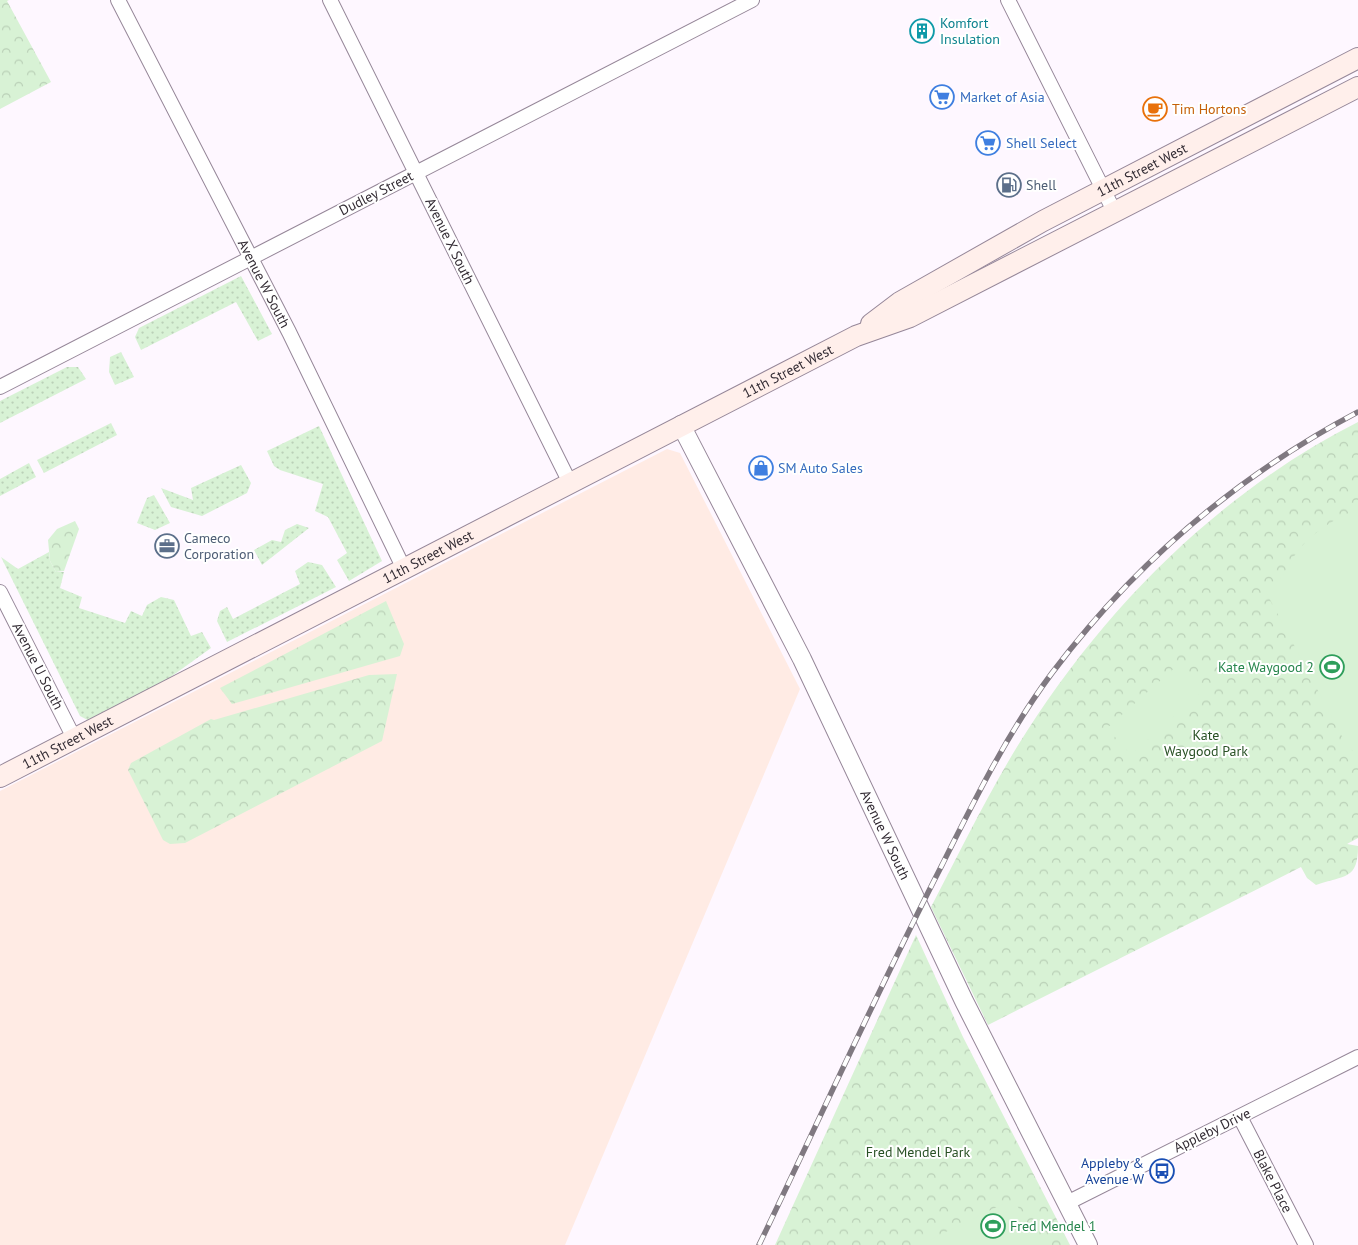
<svg xmlns="http://www.w3.org/2000/svg" width="1358" height="1245" font-family="'PT Sans',sans-serif">
<style>
.industrial{fill:#ffebe4}
.grass{fill:url(#grass-dots)}
.park{fill:url(#park-crowns)}
.garden{fill:#d8f2d5}
.lines{fill:none;stroke-linecap:round;stroke-linejoin:round}
.minor-casing{stroke:#968799;stroke-width:16}
.tertiary-casing{stroke:#968799;stroke-width:20}
.secondary-casing{stroke:#968799;stroke-width:22}
.minor{stroke:#fff;stroke-width:14}
.tertiary{stroke:#fff;stroke-width:18}
.secondary{stroke:#ffefeb;stroke-width:20}
.rail-casing{stroke:#807981;stroke-width:5.5}
.rail{stroke:#fff;stroke-width:4;stroke-dasharray:11;stroke-linecap:butt}
.labels{text-anchor:middle;stroke-width:4;stroke-linejoin:round;paint-order:stroke}
.culture-label{font-size:14px;fill:#0d838f;stroke:#fff;text-anchor:start}
.shop-label{font-size:14px;fill:#366cbe;stroke:#fff;text-anchor:start}
.food-label{font-size:14px;fill:#c56008;stroke:#fff;text-anchor:start}
.street-label{font-size:14px;fill:#322b33;stroke:#fff}
.service-label{font-size:14px;fill:#4e5e75;stroke:#fff;text-anchor:start}
.leisure-label{font-size:14px;fill:#27864d;stroke:#fff;text-anchor:end}
.park-label{font-size:14px;fill:#295125;stroke:#fff}
.transit-label{font-size:14px;fill:#164399;stroke:#fff;text-anchor:end}
</style>
<defs>
<pattern id="grass-dots" width="8" height="8" patternUnits="userSpaceOnUse" patternTransform="scale(1.25)"><rect width="8" height="8" fill="#d8f2d5"/><path d="M2 2h.1M6 6h.1" fill="none" stroke="#bad0b7" stroke-width="1.8" stroke-linecap="round"/></pattern>
<pattern id="park-crowns" width="20" height="18" patternUnits="userSpaceOnUse" patternTransform="scale(1.25)"><rect width="20" height="18" fill="#d8f2d5"/><path d="M2 6a3 3 0 1 1 6 0M12 15a3 3 0 1 1 6 0" fill="none" stroke="#bad0b7"/></pattern>
</defs>
<rect width="100%" height="100%" fill="#fef7ff"/>
<path class="industrial" d="M 667,449 L 680,453 L 800,689 L 565,1245 L 0,1245 L 0,791 Z"/>
<g class="grass">
<path d="M 241,276 L 272,334 L 258,341 L 236,302 L 141,350 L 135,337 L 139,328 Z"/>
<path d="M 121,352 L 134,377 L 115,385 L 109,372 L 110,357 Z"/>
<path d="M 67,367 L 78,367 L 86,379 L 0,423 L 0,401 Z"/>
<path d="M 111,423 L 117,435 L 44,473 L 37,460 Z"/>
<path d="M 319,426 L 382,561 L 349,581 L 337,560 L 347,553 L 328,517 L 315,511 L 323,484 L 280,470 L 274,466 L 267,451 Z"/>
<path d="M 29,463 L 36,477 L 0,496 L 0,479 Z"/>
<path d="M 241,465 L 251,483 L 247,493 L 202,516 L 171,507 L 161,488 L 193,500 L 191,488 Z"/>
<path d="M 154,495 L 170,523 L 155,530 L 137,523 L 147,498 Z"/>
<path d="M 297,524 L 309,528 L 262,565 L 254,550 L 272,540 L 281,542 L 285,530 Z"/>
<path d="M 49,552 L 50,561 L 56,572 L 64,572 L 60,588 L 82,597 L 79,608 L 125,623 L 131,611 L 142,616 L 147,605 L 161,597 L 174,600 L 191,636 L 202,632 L 211,648 L 101,727 L 80,716 L 1,557 L 18,569 Z"/>
<path d="M 308,562 L 322,565 L 336,587 L 227,642 L 217,621 L 220,611 L 227,607 L 233,619 L 300,584 L 295,571 Z"/>
</g>
<g class="park">
<path d="M 0,0 L 9,0 L 7,1 L 51,82 L 0,109 Z"/>
<path d="M 1358,422 L 1358,838 L 1347,844 L 1358,846 C 1358,880 1345,875 1316,885 L 1307,878 L 1301,867 L 988,1025 L 931,907 C 962,848 991,787 1027,731 C 1109,603 1222,491 1358,422 Z"/>
<path d="M 75,521 L 79,529 L 64,571 L 56,572 L 50,561 L 48,540 L 57,529 Z"/>
<path d="M 386,601 L 404,644 L 400,656 L 232,704 L 220,688 Z"/>
<path d="M 397,674 L 382,741 L 185,843 L 170,844 L 163,840 L 128,770 L 131,763 L 211,719 L 214,720 L 369,675 Z"/>
<path d="M 916,935 L 963,1037 L 1070,1245 L 775,1245 Z"/>
</g>
<g class="garden">
<path d="M 1358,509 L 1358,757 L 1345,742 L 1266,592 C 1281,583 1287,566 1297,552 C 1312,532 1336,518 1358,509 Z"/>
<path d="M 1179,664 L 1203,691 L 1131,755 L 1107,728 Z"/>
<path d="M 1005,1203 L 1018,1207 L 1037,1245 L 919,1245 Z"/>
</g>
<g class="lines">
<g class="minor-casing">
<g id="minor">
<path id="s1" d="M 118,0 L 289,332 L 404,569"/>
<path d="M 330,0 L 570,483"/>
<path d="M 1008,0 L 1114,211"/>
<path d="M 0,387 L 752,0"/>
<path d="M 0,592 L 75,740"/>
<path d="M 1240,1117 L 1306,1245"/>
<path d="M 1067,1203 L 1358,1057"/>
</g>
</g>
<g class="tertiary-casing">
<g id="tertiary">
<path id="s2" d="M 681,425 L 802,659 L 964,1001 L 1088,1245"/>
</g>
</g>
<g class="secondary-casing">
<g id="secondary">
<path id="s3" d="M 871,324 L 900,302 L 1043,221 L 1358,58"/>
<path id="s4" d="M 0,777 L 856,336 L 910,317 L 1358,87"/>
</g>
</g>
<use href="#minor" class="minor"/>
<use href="#tertiary" class="tertiary"/>
<use href="#secondary" class="secondary"/>
<g class="rail-casing">
<path id="rail" d="M 759,1245 C 820,1118 878,990 942,865 C 975,799 1008,732 1052,673 C 1134,564 1237,476 1358,412"/>
</g>
<use href="#rail" class="rail"/>
</g>
<defs>
<g id="building-ring" transform="scale(1.25)"><circle r="9.5" fill="#fff" stroke="#0f9aa8" stroke-width="1.5"/><path d="M-4-6H4V6H1V3H-1V6H-4ZM-2.5-4.3h1.7v1.8h-1.7ZM.8-4.3h1.7v1.8H.8ZM-2.5-1h1.7V.8h-1.7ZM.8-1h1.7V.8H.8Z" fill="#0f9aa8"/></g>
<g id="supermarket-ring" transform="scale(1.25)"><circle r="9.5" fill="#fff" stroke="#3f7fe0" stroke-width="1.5"/><path d="M-6-5.5h2.5l.6 2H6L4.5 2H-2.5L-4.4-4H-6ZM-1.5 3.2a1.3 1.3 0 1 0 .1 0ZM3 3.2a1.3 1.3 0 1 0 .1 0Z" fill="#3f7fe0"/></g>
<g id="cafe-ring" transform="scale(1.25)"><circle r="9.5" fill="#fff" stroke="#e8710a" stroke-width="1.5"/><path d="M-5.5-4.5H6V0H3Q3 3.5 0 3.5H-2.5Q-5.5 3.5-5.5 0ZM3-3.2v2h1.7v-2ZM-6 4.5H4V6H-6Z" fill="#e8710a"/></g>
<g id="fuel-ring" transform="scale(1.25)"><circle r="9.5" fill="#fff" stroke="#5c6f8a" stroke-width="1.5"/><path d="M-5.5-6h7V0h2V4h1.3V-2.5L3-4.5l.8-.8L6-3V5H2.5V1h-1V6h-7ZM-4.2-4.7v3.2H.2V-4.7Z" fill="#5c6f8a"/></g>
<g id="shop-ring" transform="scale(1.25)"><circle r="9.5" fill="#fff" stroke="#3f7fe0" stroke-width="1.5"/><path d="M-5-2.5h2.3a2.7 3.5 0 0 1 5.4 0H5L5.5 6h-11ZM-1.5-2.5h3a1.5 2.3 0 0 0-3 0Z" fill="#3f7fe0"/></g>
<g id="office-ring" transform="scale(1.25)"><circle r="9.5" fill="#fff" stroke="#5c6f8a" stroke-width="1.5"/><path d="M-6-3h4V-5.5h4V-3h4V5H-6ZM-1-4.5V-3h2v-1.5ZM-6 0V1H6V0Z" fill="#5c6f8a"/></g>
<g id="stadium-ring" transform="scale(1.25)"><circle r="9.5" fill="#fff" stroke="#2e9e5b" stroke-width="1.5"/><path d="M0-5a6.5 5 0 1 0 0 10a6.5 5 0 1 0 0-10ZM-3.5-1.8h7v3.6h-7Z" fill="#2e9e5b"/></g>
<g id="bus-ring" transform="scale(1.25)"><circle r="9.5" fill="#fff" stroke="#1a4fb4" stroke-width="1.5"/><path d="M-5-6H5V4H4V6H2V4H-2V6H-4V4H-5ZM-3.5-4V0h7V-4ZM-3.5 1.2v1.5H-2V1.2ZM2 1.2v1.5H3.5V1.2Z" fill="#1a4fb4"/></g>
</defs>
<g fill-rule="evenodd">
<use href="#building-ring" x="922" y="31"/>
<use href="#supermarket-ring" x="942" y="97"/>
<use href="#cafe-ring" x="1155" y="109"/>
<use href="#supermarket-ring" x="988" y="143"/>
<use href="#fuel-ring" x="1009" y="185"/>
<use href="#shop-ring" x="761" y="468"/>
<use href="#office-ring" x="167" y="546"/>
<use href="#stadium-ring" x="1332" y="667"/>
<use href="#bus-ring" x="1162" y="1171"/>
<use href="#stadium-ring" x="993" y="1226"/>
</g>
<g class="labels">
<g class="culture-label">
<text x="940" y="28">Komfort<tspan x="940" dy="16">Insulation</tspan></text>
</g>
<g class="shop-label">
<text x="960" y="102">Market of Asia</text>
<text x="1006" y="148">Shell Select</text>
<text x="778" y="473">SM Auto Sales</text>
</g>
<g class="food-label">
<text x="1172" y="114">Tim Hortons</text>
</g>
<g class="street-label">
<text dy="5" stroke="none"><textPath href="#s3" startOffset="312">11th Street West</textPath></text>
<text transform="translate(376 193) rotate(-27)" y="5">Dudley Street</text>
<text transform="translate(450 241) rotate(64)" y="5">Avenue X South</text>
<text dy="5" stroke="none"><textPath href="#s1" startOffset="319">Avenue W South</textPath></text>
<text dy="5" stroke="none"><textPath href="#s4" startOffset="886">11th Street West</textPath></text>
<text dy="5" stroke="none"><textPath href="#s4" startOffset="481">11th Street West</textPath></text>
<text transform="translate(38 666) rotate(63)" y="5">Avenue U South</text>
<text dy="5" stroke="none"><textPath href="#s4" startOffset="76">11th Street West</textPath></text>
<text dy="5" stroke="none"><textPath href="#s2" startOffset="458">Avenue W South</textPath></text>
<text transform="translate(1212 1130) rotate(-26)" y="5">Appleby Drive</text>
<text transform="translate(1273 1181) rotate(63)" y="5">Blake Place</text>
</g>
<g class="service-label">
<text x="1026" y="190">Shell</text>
<text x="184" y="543">Cameco<tspan x="184" dy="16">Corporation</tspan></text>
</g>
<g class="leisure-label">
<text x="1314" y="672">Kate Waygood 2</text>
<text x="1010" y="1231" text-anchor="start">Fred Mendel 1</text>
</g>
<g class="park-label">
<text x="1206" y="740">Kate<tspan x="1206" dy="16">Waygood Park</tspan></text>
<text x="918" y="1157">Fred Mendel Park</text>
</g>
<g class="transit-label">
<text x="1144" y="1168">Appleby &amp;<tspan x="1144" dy="16">Avenue W</tspan></text>
</g>
</g>
</svg>
